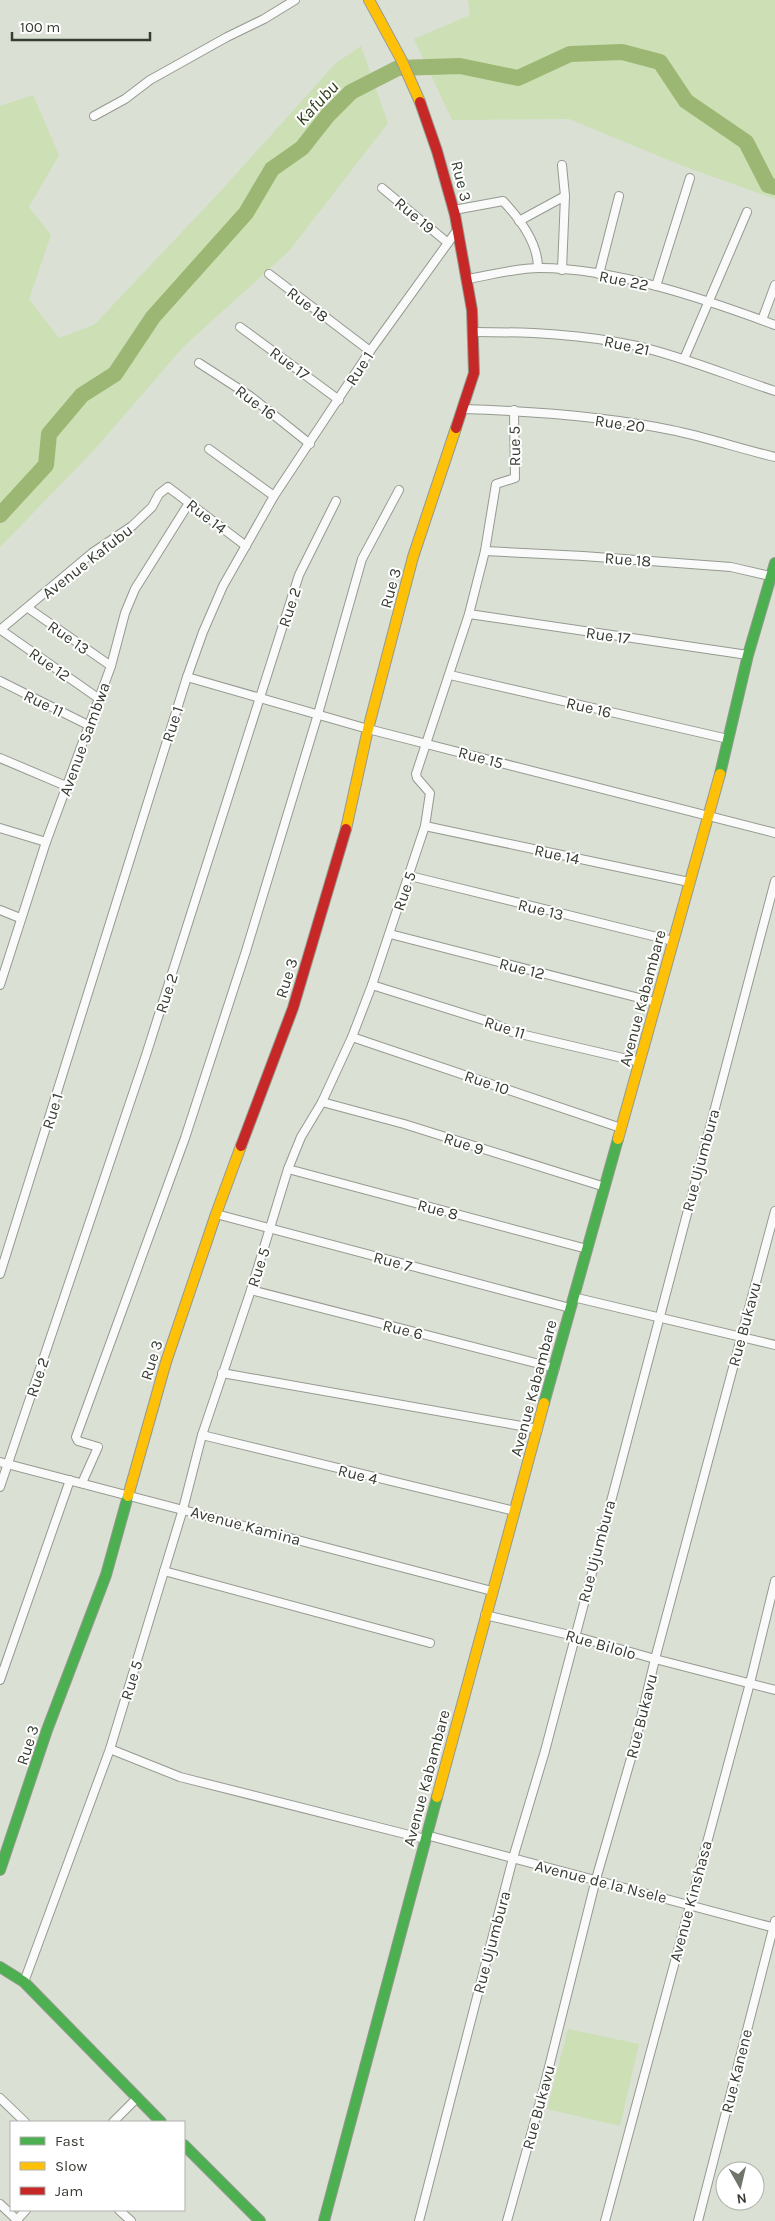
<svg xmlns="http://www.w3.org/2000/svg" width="775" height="2221" font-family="Karla,sans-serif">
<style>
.green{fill:#cddfb5}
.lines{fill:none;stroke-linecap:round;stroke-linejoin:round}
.river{stroke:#9cb773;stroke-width:16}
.street-casing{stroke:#959a90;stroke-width:10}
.fast-casing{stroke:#959a90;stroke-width:12}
.slow-casing{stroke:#959a90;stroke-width:12}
.jam-casing{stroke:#959a90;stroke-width:12}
.street{stroke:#f9faf9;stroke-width:8}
.fast{stroke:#4caf50;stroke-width:10}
.slow{stroke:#ffc107;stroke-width:10}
.jam{stroke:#c62828;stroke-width:10}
.labels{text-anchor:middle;stroke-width:4;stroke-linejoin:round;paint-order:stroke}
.street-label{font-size:16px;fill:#373c32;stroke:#fff}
.water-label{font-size:18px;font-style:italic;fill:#313f1a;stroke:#fff}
</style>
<rect width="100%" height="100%" fill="#dae0d4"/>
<g class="green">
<path d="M 468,0 L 775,0 L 775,199 L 683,166 L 569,119 L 452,120 L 414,39 L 470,15 Z"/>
<path d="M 361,46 L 388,123 L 289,251 L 183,347 L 95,449 L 0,547 L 0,106 L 33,95 L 59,155 L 29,207 L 51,235 L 29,299 L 59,338 L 94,325 L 217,195 L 336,63 Z"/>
<path d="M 568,2029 L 639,2044 L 620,2126 L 547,2109 Z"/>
</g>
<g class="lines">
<path class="river" d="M 0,515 L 46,465 L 49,434 L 82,395 L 115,374 L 153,317 L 246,213 L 272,169 L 302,148 L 328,115 L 351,92 L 398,68 L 460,66 L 518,78 L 570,54 L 622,52 L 660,62 L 686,101 L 746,142 L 768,185 L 775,187"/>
<g class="street-casing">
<g id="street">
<path d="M 94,116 L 125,99 L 150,80 L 227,37 L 264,19 L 295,0"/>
<path d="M 382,188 L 448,243"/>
<path d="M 454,210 L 503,201 C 520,219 538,243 538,268"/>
<path d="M 519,221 L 565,196"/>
<path d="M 562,270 L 565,196 L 562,165"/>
<path d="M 269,274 L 370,351"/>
<path d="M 599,274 L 619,196"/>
<path d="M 468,279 C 491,275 516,268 540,268 C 614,268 705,299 775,325"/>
<path d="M 656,286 L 690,178"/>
<path d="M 762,320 L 775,285"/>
<path d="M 240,327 L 339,400"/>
<path d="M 474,332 C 529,332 583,334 637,346 C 684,357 729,376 775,391"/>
<path d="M 684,359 L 747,212"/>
<path d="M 199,363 L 250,396 L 310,444"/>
<path d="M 462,409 C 531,411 603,416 671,430 C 706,437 741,449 775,457"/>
<path d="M 209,449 L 274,496"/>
<path d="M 485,551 L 583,556 L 731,567 L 770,576"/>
<path d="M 28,608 L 111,666"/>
<path d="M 469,614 L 748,655"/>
<path d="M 0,630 L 92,553 L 132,526 L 152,507 L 159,494 L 168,487 L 246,546"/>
<path d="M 1,630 L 98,698"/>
<path d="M 450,675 L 728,739"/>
<path d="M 187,677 L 368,729 L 775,833"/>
<path d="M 0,681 L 88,725"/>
<path d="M 0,758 L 66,786"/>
<path d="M 425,826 L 689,882"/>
<path d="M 0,828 L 46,842"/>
<path d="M 410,876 L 673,941"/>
<path d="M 0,910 L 20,918"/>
<path d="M 390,934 L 655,1002"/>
<path d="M 0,985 L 46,842 L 111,666 L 125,613 L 135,589 L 189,503"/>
<path d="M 372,985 L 490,1022 L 512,1032 L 640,1062"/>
<path d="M 352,1037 L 621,1128"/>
<path d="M 322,1102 L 404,1124 L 605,1187"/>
<path d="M 288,1169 L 587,1249"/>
<path d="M 216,1214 L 570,1308"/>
<path d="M 0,1274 L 187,677 L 203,632 L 223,586 L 274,496 L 370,351 L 458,229"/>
<path d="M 251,1290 L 555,1368"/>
<path d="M 573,1297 L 775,1345"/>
<path d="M 222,1373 L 538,1429"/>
<path d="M 202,1435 L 515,1511"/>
<path d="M 0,1462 L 492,1591"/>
<path d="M 82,1483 L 98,1447 L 78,1441 L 76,1437 L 185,1138 L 246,951 L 318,714 L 362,559 L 399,490"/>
<path d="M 0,1487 L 146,1055 L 299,575 L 336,501"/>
<path d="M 164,1571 L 430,1643"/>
<path d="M 485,1615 L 574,1636 L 655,1659 L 775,1690"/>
<path d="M 0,1680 L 70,1480"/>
<path d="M 110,1749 L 180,1777 L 425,1839"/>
<path d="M 426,1835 L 775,1928"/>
<path d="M 24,1982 L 110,1749 L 183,1509 L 202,1435 L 251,1290 L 288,1169 L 301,1137 L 322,1102 L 352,1037 L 372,985 L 425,826 L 430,793 L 417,778 L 416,774 L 469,614 L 485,551 L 496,484 L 515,478 L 514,410"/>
<path d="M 0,2098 L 25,2122"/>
<path d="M 113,2122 L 137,2098"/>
<path d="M 0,2204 L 18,2221"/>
<path d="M 119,2210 L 131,2221"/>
<path d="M 16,2221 L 26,2210"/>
<path d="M 419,2221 L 513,1858 L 545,1751 L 775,881"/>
<path d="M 507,2221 L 542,2095 L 596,1879 L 634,1748 L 655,1659 L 775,1211"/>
<path d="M 605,2221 L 750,1683 L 775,1581"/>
<path d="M 698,2221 L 775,1921"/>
</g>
</g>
<g class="fast-casing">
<g id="fast">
<path d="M 720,774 L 748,655 L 775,563"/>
<path d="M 544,1403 L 618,1139"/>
<path d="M 0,1870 L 47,1730 L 106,1575 L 128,1496"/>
<path d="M 0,1967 L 24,1982 L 161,2122"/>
<path d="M 184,2145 L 260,2221"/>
<path d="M 324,2221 L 437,1797"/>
</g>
</g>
<g class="slow-casing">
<g id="slow">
<path d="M 369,0 L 401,59 L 420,102"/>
<path d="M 346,829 L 368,729 L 413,557 L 456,428"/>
<path d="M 618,1139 L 720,774"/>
<path d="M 128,1496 L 166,1362 L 216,1214 L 241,1146"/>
<path d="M 437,1797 L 544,1403"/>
</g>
</g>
<g class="jam-casing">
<g id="jam">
<path d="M 420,102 L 437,151 L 455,215 L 472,310 L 474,373 L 456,428"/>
<path d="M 241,1146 L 293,1008 L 346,829"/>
</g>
</g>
<use href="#street" class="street"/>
<use href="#fast" class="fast"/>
<use href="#slow" class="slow"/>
<use href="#jam" class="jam"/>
</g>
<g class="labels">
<g class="street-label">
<text transform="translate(462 181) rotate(76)" y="6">Rue 3</text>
<text transform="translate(415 215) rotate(40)" y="6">Rue 19</text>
<text transform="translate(624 280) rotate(11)" y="6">Rue 22</text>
<text transform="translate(308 304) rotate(37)" y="6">Rue 18</text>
<text transform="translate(627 345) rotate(12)" y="6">Rue 21</text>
<text transform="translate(290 363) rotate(36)" y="6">Rue 17</text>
<text transform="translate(359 368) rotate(-57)" y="6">Rue 1</text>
<text transform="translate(256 402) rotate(37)" y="6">Rue 16</text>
<text transform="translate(620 423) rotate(8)" y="6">Rue 20</text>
<text transform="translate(514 446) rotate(-91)" y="6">Rue 5</text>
<text transform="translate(207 516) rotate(38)" y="6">Rue 14</text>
<text transform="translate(628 559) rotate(4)" y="6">Rue 18</text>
<text transform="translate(87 561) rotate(-38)" y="6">Avenue Kafubu</text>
<text transform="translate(390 588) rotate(-75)" y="6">Rue 3</text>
<text transform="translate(289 607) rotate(-72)" y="6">Rue 2</text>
<text transform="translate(608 635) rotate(8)" y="6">Rue 17</text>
<text transform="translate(69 637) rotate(35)" y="6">Rue 13</text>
<text transform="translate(50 664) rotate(35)" y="6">Rue 12</text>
<text transform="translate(44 703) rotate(26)" y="6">Rue 11</text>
<text transform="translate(589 707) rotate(13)" y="6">Rue 16</text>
<text transform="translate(172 724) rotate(-72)" y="6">Rue 1</text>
<text transform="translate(84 739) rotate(-70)" y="6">Avenue Sambwa</text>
<text transform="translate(481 757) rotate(15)" y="6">Rue 15</text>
<text transform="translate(557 854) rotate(12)" y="6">Rue 14</text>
<text transform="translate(404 891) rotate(-71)" y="6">Rue 5</text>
<text transform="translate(541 909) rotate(14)" y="6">Rue 13</text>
<text transform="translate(522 968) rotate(14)" y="6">Rue 12</text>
<text transform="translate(286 978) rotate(-73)" y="6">Rue 3</text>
<text transform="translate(166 993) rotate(-72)" y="6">Rue 2</text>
<text transform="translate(642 998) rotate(-75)" y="6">Avenue Kabambare</text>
<text transform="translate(505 1027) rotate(18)" y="6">Rue 11</text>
<text transform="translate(487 1082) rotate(19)" y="6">Rue 10</text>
<text transform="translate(52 1111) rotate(-73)" y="6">Rue 1</text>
<text transform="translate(464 1143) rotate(18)" y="6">Rue 9</text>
<text transform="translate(700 1160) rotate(-75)" y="6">Rue Ujumbura</text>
<text transform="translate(438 1209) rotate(15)" y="6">Rue 8</text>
<text transform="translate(393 1261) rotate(15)" y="6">Rue 7</text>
<text transform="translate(258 1267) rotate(-72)" y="6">Rue 5</text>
<text transform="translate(744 1324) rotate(-75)" y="6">Rue Bukavu</text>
<text transform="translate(403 1329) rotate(14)" y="6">Rue 6</text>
<text transform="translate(151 1360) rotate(-73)" y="6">Rue 3</text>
<text transform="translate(37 1377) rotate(-71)" y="6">Rue 2</text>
<text transform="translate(533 1388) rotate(-75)" y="6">Avenue Kabambare</text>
<text transform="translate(358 1474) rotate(14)" y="6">Rue 4</text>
<text transform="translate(246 1525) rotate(15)" y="6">Avenue Kamina</text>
<text transform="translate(596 1551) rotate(-75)" y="6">Rue Ujumbura</text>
<text transform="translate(601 1644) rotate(16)" y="6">Rue Bilolo</text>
<text transform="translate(131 1680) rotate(-73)" y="6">Rue 5</text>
<text transform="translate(641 1716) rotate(-76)" y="6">Rue Bukavu</text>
<text transform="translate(27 1745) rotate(-72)" y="6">Rue 3</text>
<text transform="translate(426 1778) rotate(-75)" y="6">Avenue Kabambare</text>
<text transform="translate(601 1881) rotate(14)" y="6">Avenue de la Nsele</text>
<text transform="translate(690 1901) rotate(-75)" y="6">Avenue Kinshasa</text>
<text transform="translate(491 1942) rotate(-75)" y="6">Rue Ujumbura</text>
<text transform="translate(736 2071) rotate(-76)" y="6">Rue Kanene</text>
<text transform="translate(538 2107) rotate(-75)" y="6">Rue Bukavu</text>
</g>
<g class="water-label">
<text transform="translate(317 103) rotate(-47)" y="6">Kafubu</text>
</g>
</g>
<rect x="10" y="2121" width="175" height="90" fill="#ffffff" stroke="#afb1ad"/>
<rect x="20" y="2137" width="25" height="8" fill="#4caf50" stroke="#afb1ad"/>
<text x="55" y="2146" font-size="15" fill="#373c32">Fast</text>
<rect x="20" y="2162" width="25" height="8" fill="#ffc107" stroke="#afb1ad"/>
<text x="55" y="2171" font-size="15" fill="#373c32">Slow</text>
<rect x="20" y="2187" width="25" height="8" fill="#c62828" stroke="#afb1ad"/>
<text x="55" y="2196" font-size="15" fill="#373c32">Jam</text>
<g transform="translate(740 2186) rotate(172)"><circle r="24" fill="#ffffff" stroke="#afb1ad"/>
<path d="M0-4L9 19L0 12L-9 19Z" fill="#70756b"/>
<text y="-8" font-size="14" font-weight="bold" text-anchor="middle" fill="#373c32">N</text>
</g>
<path d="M12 32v8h138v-8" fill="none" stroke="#373c32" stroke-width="2.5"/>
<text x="20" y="32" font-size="15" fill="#373c32" stroke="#ffffff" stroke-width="4" paint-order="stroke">100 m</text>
</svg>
